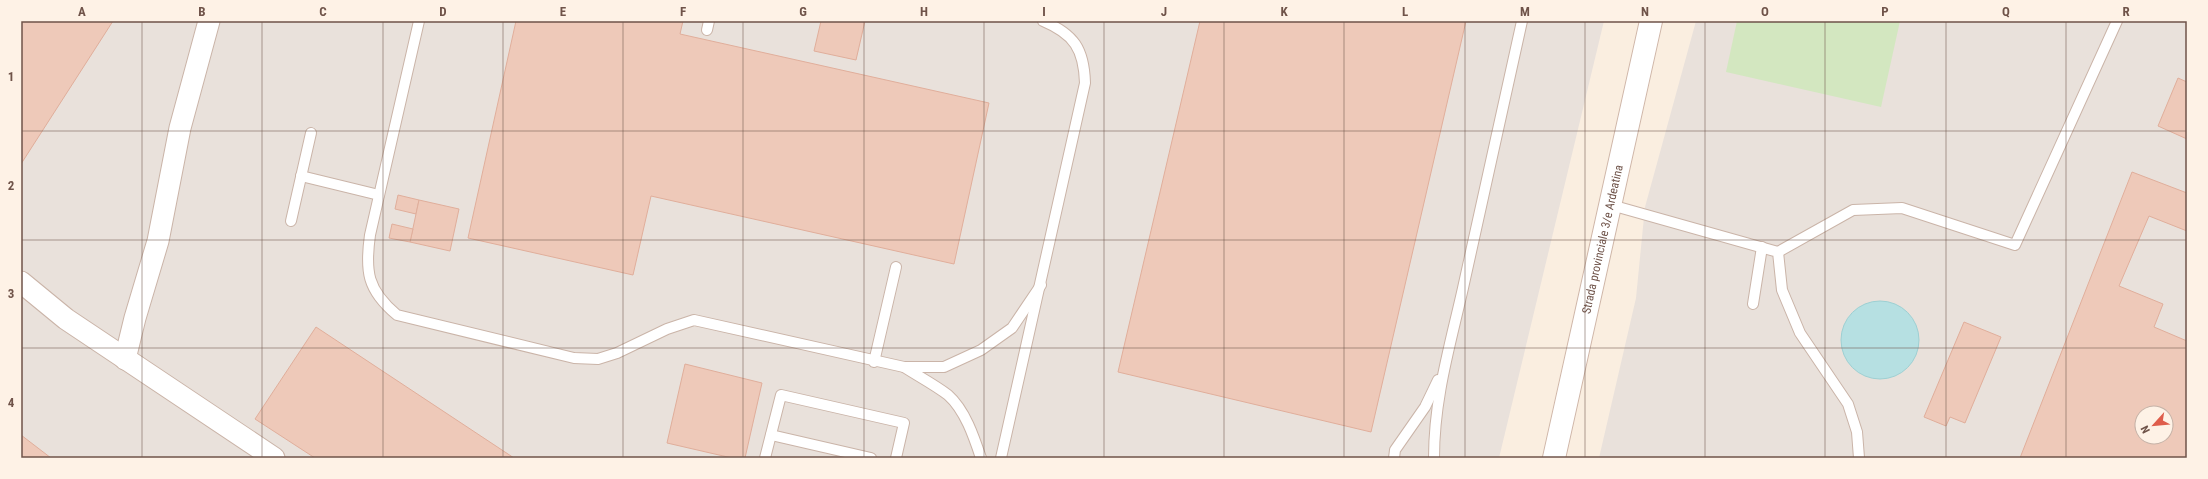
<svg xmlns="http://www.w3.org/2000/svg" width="2208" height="479" font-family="'Roboto Condensed',sans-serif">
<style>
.industrial{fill:#e9e1db;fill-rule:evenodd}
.green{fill:#d3e7c0}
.water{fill:#b6e0e2;stroke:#9dd0d3}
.building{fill:#eec9b9;stroke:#e0ae9b;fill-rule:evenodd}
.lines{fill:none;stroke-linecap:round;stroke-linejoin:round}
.service-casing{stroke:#cab4a8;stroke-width:12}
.minor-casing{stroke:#cab4a8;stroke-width:23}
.secondary-casing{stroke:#cfb6a8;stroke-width:24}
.service{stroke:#fff;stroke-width:10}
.minor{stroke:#fff;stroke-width:21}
.secondary{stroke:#fff;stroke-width:22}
.grid{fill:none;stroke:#6f5349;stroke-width:1;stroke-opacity:0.55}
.labels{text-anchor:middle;stroke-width:3;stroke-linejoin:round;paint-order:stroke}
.street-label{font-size:12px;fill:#6f5349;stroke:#fef2e6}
.neatline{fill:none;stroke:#6f5349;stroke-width:1.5}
.grid-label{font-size:13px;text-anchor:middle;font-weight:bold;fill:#6f5349}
</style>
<rect width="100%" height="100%" fill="#faeee0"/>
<g class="industrial">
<path d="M 21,21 L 1604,21 L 1499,458 L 21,458 Z"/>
<path d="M 1696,21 L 2187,21 L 2187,458 L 1599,458 L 1636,298 L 1645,207 ZM 2142,413 L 2166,413 L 2166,437 L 2142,437 Z"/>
</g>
<path class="green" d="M 1737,21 L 1900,21 L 1881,107 L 1726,72 Z"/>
<circle class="water" cx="1880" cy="340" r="39"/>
<g class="building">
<path d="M 21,21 L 113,21 L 21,164 Z"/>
<path d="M 516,21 L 683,21 L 680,34 L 989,103 L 954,264 L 651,196 L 633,275 L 468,238 Z"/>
<path d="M 821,21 L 865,21 L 856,60 L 814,51 Z"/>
<path d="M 1200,21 L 1466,21 L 1371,432 L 1118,372 Z"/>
<path d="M 2178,78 L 2187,82 L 2187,139 L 2158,126 Z"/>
<path d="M 2132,172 L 2187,193 L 2187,231 L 2149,216 L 2119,286 L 2163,304 L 2154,327 L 2187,341 L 2187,458 L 2020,458 ZM 2142,413 L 2166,413 L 2166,437 L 2142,437 Z"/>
<path d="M 398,195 L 419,200 L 416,214 L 395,209 Z"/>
<path d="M 419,200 L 459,209 L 450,251 L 410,242 Z"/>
<path d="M 392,224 L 413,229 L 410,242 L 389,238 Z"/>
<path d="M 1964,322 L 2001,337 L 1965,423 L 1950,417 L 1946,426 L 1924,417 Z"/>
<path d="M 316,327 L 514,458 L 315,458 L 255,419 Z"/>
<path d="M 685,364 L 762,383 L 745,458 L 732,458 L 667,443 Z"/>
<path d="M 21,435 L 51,458 L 21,458 Z"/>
</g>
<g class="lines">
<g class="service-casing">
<g id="service">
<path d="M 419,21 L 370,235 C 365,271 367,290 397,315 L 574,358 L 598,359 L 617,353 L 667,329 L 694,320 L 904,367 L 944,367 L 981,350 L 1012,328 L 1041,285"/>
<path d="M 707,30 L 709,21"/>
<path d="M 301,176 L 379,195"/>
<path d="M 1611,205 L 1778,252 L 1782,290 L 1800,333 L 1848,404 L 1857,432 L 1859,458"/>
<path d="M 291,221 L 311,133"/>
<path d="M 1778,252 L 1853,210 L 1902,208 L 2015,245 L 2117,21"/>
<path d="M 1753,304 L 1762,247"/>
<path d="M 874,362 L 896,267"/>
<path d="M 904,367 C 918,376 935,385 948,395 C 965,410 974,437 981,458"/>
<path d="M 771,435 L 871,458"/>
<path d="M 765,458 L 781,395 L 904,423 L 896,458"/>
<path d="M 1001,458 L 1085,83 C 1084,49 1074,34 1043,21"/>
<path d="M 1394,458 L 1395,450 L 1425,407 L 1438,380"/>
<path d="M 1434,458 C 1434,398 1450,346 1463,288 C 1482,199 1502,110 1522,21"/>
</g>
</g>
<g class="minor-casing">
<g id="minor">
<path d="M 21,282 L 66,319 L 274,458"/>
<path d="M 125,359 L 135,318 L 158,241 L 180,128 L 209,21"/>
</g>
</g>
<g class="secondary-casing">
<g id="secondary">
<path id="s1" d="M 1554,458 L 1651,21"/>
</g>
</g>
<use href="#service" class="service"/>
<use href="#minor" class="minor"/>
<use href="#secondary" class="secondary"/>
</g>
<path class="grid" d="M 142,21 L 142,458M 262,21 L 262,458M 383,21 L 383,458M 503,21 L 503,458M 623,21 L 623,458M 743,21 L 743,458M 864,21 L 864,458M 984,21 L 984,458M 1104,21 L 1104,458M 1224,21 L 1224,458M 1344,21 L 1344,458M 1465,21 L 1465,458M 1585,21 L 1585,458M 1705,21 L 1705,458M 1825,21 L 1825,458M 1946,21 L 1946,458M 2066,21 L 2066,458M 21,131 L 2187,131M 21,240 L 2187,240M 21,348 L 2187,348"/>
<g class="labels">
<g class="street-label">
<text dy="4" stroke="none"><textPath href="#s1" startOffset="224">Strada provinciale 3/e Ardeatina</textPath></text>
</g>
</g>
<rect width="2208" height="479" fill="none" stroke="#fef2e6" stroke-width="44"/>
<g transform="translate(2154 425) rotate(243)"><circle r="19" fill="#fef2e6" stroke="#c5b2a7"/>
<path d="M0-3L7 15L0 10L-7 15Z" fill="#df5d4b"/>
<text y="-6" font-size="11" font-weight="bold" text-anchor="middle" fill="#6f5349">N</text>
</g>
<rect x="22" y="22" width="2164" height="435" class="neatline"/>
<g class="grid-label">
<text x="82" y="16">A</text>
<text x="202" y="16">B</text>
<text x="323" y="16">C</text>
<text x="443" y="16">D</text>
<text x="563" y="16">E</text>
<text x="683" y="16">F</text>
<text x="803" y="16">G</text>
<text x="924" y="16">H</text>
<text x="1044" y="16">I</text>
<text x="1164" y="16">J</text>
<text x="1284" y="16">K</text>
<text x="1405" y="16">L</text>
<text x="1525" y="16">M</text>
<text x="1645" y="16">N</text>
<text x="1765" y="16">O</text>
<text x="1885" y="16">P</text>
<text x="2006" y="16">Q</text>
<text x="2126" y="16">R</text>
<text x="11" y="81">1</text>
<text x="11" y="190">2</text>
<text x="11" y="298">3</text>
<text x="11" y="407">4</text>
</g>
</svg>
